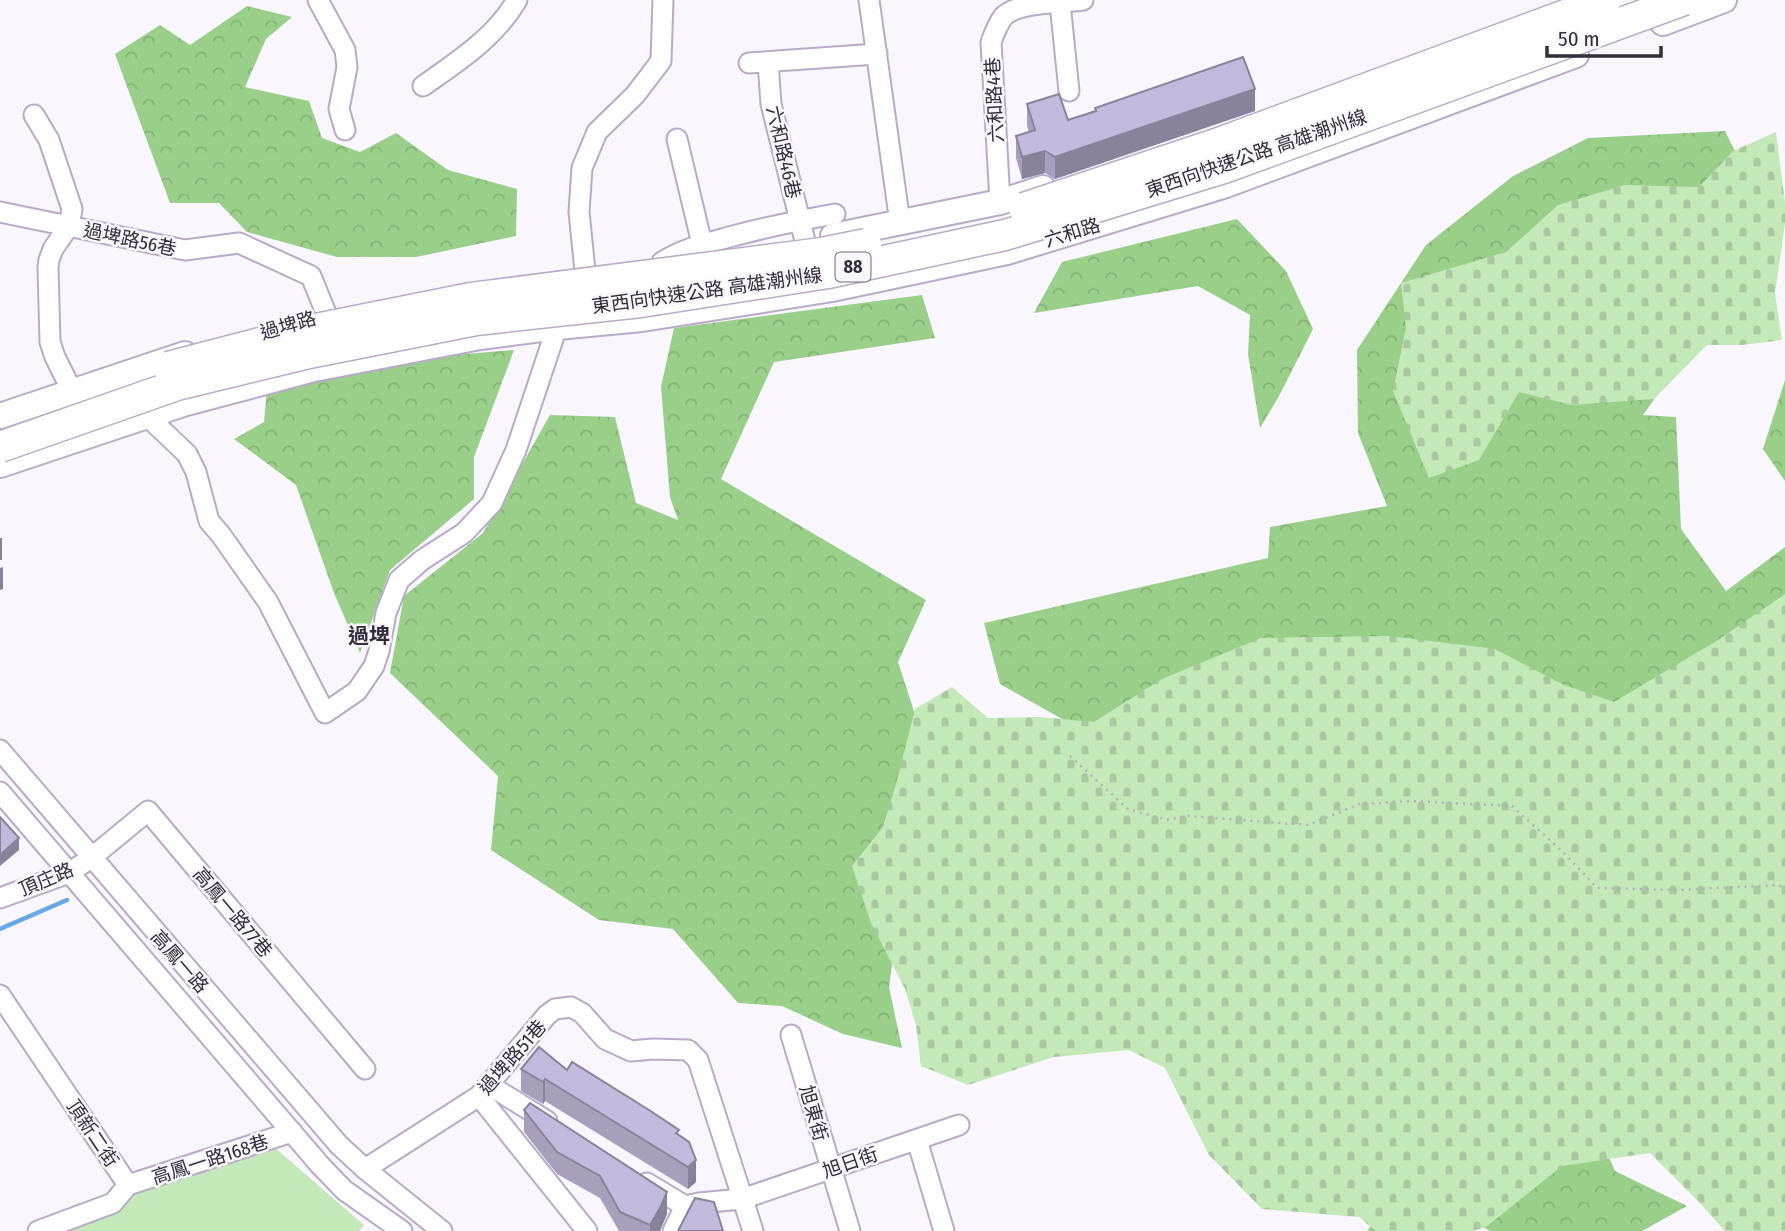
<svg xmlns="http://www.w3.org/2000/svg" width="1785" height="1231" font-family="'Fira Sans Condensed','Noto Sans TC',sans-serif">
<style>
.grass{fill:#c4e9b9}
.forest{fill:url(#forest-crowns)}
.cemetery{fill:url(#cemetery-stones)}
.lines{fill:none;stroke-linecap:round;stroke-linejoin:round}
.stream{stroke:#68a8e6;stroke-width:4.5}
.minor-casing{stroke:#b9aaca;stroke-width:23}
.major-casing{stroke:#b9aaca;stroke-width:28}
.path{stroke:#b5b1ba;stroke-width:2.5;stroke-dasharray:2 5;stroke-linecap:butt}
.minor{stroke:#fff;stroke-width:19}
.major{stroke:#fff;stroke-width:24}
.highway-bridge-casing{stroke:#b9aaca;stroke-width:33;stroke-linecap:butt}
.highway-bridge{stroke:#fff;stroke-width:30}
.wall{fill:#a7a0bd}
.shaded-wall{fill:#88829a}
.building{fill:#c2badc;stroke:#88829a;stroke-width:2}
.labels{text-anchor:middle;stroke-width:5;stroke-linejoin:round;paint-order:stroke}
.shield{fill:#f9f6fd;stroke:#6e6974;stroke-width:2}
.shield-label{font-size:18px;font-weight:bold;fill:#332d3a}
.street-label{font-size:19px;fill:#332d3a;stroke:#f9f6fd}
.neighbourhood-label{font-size:21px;font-weight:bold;fill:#332d3a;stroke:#f9f6fd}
</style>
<defs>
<pattern id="forest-crowns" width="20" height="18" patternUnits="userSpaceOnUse" patternTransform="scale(1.75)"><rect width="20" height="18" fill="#99cf88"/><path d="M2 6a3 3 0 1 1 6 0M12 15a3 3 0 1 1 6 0" fill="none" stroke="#84b276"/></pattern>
<pattern id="cemetery-stones" width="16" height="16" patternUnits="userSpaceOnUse" patternTransform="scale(1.75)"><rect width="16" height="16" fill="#c4e9b9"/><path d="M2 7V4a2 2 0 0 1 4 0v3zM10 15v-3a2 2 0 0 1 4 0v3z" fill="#a9c8a0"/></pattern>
</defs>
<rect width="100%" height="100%" fill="#f9f6fd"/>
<path class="grass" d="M 273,1146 L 364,1225 L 359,1231 L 57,1231 L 132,1190 Z"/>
<g class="forest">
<path d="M 247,6 L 292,17 L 266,39 L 245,87 L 309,101 L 322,138 L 360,152 L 396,133 L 448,170 L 517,189 L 516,236 L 416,257 L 337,257 L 247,232 L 219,203 L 170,203 L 115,54 L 160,25 L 190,45 Z"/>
<path d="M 1725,131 L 1754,189 L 1728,295 L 1643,415 L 1676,417 L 1681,529 L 1726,591 L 1785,547 L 1785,640 L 1620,731 L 1096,738 L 1000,684 L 984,623 L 1268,558 L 1270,527 L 1387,506 L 1358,433 L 1357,350 L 1426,245 L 1513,176 L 1588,138 Z"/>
<path d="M 1237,219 L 1286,271 L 1313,329 L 1279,396 L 1260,428 L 1248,354 L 1250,315 L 1198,286 L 1034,313 L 1062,262 Z"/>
<path d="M 922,295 L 935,338 L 774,362 L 721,479 L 926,600 L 898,662 L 934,773 L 900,906 L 889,987 L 902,1048 L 843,1034 L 782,1006 L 738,1003 L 673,929 L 599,920 L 491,850 L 498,776 L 390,673 L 404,596 L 483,533 L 550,415 L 615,417 L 636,503 L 678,520 L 670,497 L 661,387 L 674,328 Z"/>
<path d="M 514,350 L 474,457 L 474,499 L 390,570 L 360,653 L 334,593 L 296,485 L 234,439 L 264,422 L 267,389 L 418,358 Z"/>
<path d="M 1785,380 L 1785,481 L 1763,449 Z"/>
<path d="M 1603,1144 L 1615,1171 L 1687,1206 L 1642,1231 L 1490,1231 L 1468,1218 L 1434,1231 L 1367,1231 L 1406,1183 Z"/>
</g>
<g class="cemetery">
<path d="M 1776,132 L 1785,203 L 1785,223 L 1775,293 L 1782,340 L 1743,345 L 1707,345 L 1654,399 L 1572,405 L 1519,392 L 1479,460 L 1429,478 L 1393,391 L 1406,328 L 1401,283 L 1506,252 L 1558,205 L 1625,185 L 1699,187 L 1733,151 Z"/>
<path d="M 1785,594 L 1785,1231 L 1725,1231 L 1698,1201 L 1650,1153 L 1562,1166 L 1486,1227 L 1473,1231 L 1376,1231 L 1359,1217 L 1262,1209 L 1209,1155 L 1165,1068 L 1129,1050 L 1054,1057 L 968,1085 L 921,1066 L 916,1025 L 905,989 L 871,923 L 852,866 L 883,827 L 898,777 L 915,709 L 952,687 L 988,718 L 1039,717 L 1094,722 L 1162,679 L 1261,638 L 1390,636 L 1495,649 L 1564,685 L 1614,702 L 1718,640 Z"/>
</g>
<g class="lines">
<path class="stream" d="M 0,929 L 67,900"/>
<g class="minor-casing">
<g id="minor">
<path d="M 318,0 L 345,50 L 347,67 L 339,109 L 345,130"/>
<path d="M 869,0 L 900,223"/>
<path d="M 1060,3 L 1069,91"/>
<path d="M 768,62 L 771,104 L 805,241"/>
<path d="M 749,63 L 877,54"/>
<path d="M 423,86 C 458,61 495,38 517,0"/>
<path d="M 34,115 L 49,140 L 72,209 L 69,226 L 53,249 L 49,260 L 48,268 L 50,342 L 55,357 L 72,391"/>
<path d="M 677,139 L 702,244"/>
<path d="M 1000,202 L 991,42 C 994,34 998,24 1003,17 C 1016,2 1062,3 1083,0"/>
<path d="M 0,212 L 185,250 L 239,243 L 311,276 L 326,313"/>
<path d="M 662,262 C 684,248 708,243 733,236 C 767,227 801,220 835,214"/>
<path d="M 575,290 L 585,271 L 579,212 L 582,168 L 597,132 L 635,95 L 661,61 L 663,0"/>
<path d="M 147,416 L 187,454 L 196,472 L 209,521 L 221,535 L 268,602 L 325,713 L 357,691 L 374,666 L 379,651 L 386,613 L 399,580 L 422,560 L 464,533 L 492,503 L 516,450 L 557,327 L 561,317"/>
<path d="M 0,750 L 339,1145 L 365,1169 L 442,1231"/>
<path d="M 0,792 L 320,1165 L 344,1190 L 402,1231"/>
<path d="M 0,898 L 69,873 L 91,858 L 148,811 L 365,1069"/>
<path d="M 0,995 L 128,1185 L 113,1203 L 38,1231"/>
<path d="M 791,1035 L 850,1231"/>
<path d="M 489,1085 L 547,1121"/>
<path d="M 479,1096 L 587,1231"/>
<path d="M 917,1140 L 944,1231"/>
<path d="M 365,1169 L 479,1096 L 547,1015 L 555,1009 L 571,1007 L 582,1013 L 605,1039 L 631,1051 L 653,1049 L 688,1050 L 698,1060 L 753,1231"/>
<path d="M 647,1183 L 685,1206 L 699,1203 L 742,1199 L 959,1125"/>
<path d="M 128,1185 L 292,1132"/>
<path d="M 673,1231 L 685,1206"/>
</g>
</g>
<g class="major-casing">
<g id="major">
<path d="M 1663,23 L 1724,0"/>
<path d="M 833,236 L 1000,202 L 1043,188"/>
<path d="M 0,416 L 185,354"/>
<path d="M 0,465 L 183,404 L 314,369 L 480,337 L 557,327 L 642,319 L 832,289 L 1007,252 L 1226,185 L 1576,55"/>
</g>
</g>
<path class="path" d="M 1070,756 L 1128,809 L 1167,820 L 1188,816 L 1308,825 L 1360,804 L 1411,801 L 1512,806 L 1564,853 L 1597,888 L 1676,890 L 1779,885 L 1785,889"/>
<use href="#minor" class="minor"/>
<use href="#major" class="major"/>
<g class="highway-bridge-casing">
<g id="highway-bridge">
<path d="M 1024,208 L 1216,144 L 1606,0"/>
<path d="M 168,367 L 306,331 L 471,298 L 822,253 L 866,244"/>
<path d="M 0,447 L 177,385 L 309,353 L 476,320 L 641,302 L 828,273 L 1005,235 L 1224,168 L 1684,0"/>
</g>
</g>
<use href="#highway-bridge" class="highway-bridge"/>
</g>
<g class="wall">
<path d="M 1027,104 L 1068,120 L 1095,112 L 1095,108 L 1255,111 L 1055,179 L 1045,173 L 1022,179 L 1016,158 L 1016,136 L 1029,132 L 1027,126 Z"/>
<path d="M 521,1069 L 567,1070 L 679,1135 L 696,1182 L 688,1189 L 545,1101 L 543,1104 L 521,1091 Z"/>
<path d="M 524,1110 L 667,1214 L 660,1231 L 619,1231 L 600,1198 L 557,1174 L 524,1132 Z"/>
</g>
<g class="shaded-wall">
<path d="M 1255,89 L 1255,111 L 1055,179 L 1055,157 Z"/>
<path d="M 1045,151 L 1045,173 L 1022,179 L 1022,157 Z"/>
<rect x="0" y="538" width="2" height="22"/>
<path d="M 3,567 L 3,589 L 0,590 L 0,568 Z"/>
<path d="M 19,838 L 19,850 L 0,866 L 0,855 Z"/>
<path d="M 545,1079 L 545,1101 L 543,1104 L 543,1082 Z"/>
<path d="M 696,1160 L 696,1182 L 688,1189 L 688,1167 Z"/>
<path d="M 667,1192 L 667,1214 L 661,1228 L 660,1231 L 650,1231 L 650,1225 Z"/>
</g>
<g class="building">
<path d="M 1243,57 L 1255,89 L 1055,157 L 1045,151 L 1022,157 L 1016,136 L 1035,130 L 1027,104 L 1059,94 L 1068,120 L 1096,111 L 1095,108 Z"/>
<path d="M 0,817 L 19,838 L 0,855 Z"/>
<path d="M 539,1047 L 567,1070 L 572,1062 L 649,1110 L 679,1130 L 676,1133 L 689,1142 L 696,1160 L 688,1167 L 545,1079 L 543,1082 L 521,1069 Z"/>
<path d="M 530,1103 L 667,1192 L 661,1206 L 650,1225 L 620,1212 L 600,1176 L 557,1152 L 524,1110 Z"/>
<path d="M 695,1198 L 714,1202 L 723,1231 L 678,1231 Z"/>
</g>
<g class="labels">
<rect class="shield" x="835.5" y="252.5" width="35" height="29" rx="5"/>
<g class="shield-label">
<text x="853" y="273">88</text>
</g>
<g class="street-label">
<text transform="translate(994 100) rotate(-93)" y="7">六和路4巷</text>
<text transform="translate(784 152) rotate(77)" y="7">六和路46巷</text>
<text transform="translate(1256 153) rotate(-19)" y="7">東西向快速公路 高雄潮州線</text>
<text transform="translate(1072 232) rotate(-17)" y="7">六和路</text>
<text transform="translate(130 239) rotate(12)" y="7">過埤路56巷</text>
<text transform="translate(707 290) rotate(-8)" y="7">東西向快速公路 高雄潮州線</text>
<text transform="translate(288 325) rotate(-16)" y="7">過埤路</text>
<text transform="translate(46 879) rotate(-23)" y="7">頂庄路</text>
<text transform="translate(233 912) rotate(50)" y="7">高鳳一路77巷</text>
<text transform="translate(180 961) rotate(49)" y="7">高鳳一路</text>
<text transform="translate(512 1057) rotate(-49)" y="7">過埤路51巷</text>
<text transform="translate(814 1113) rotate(74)" y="7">旭東街</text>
<text transform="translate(93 1133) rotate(56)" y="7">頂新二街</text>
<text transform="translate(210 1159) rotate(-18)" y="7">高鳳一路168巷</text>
<text transform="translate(850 1162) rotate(-19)" y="7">旭日街</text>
</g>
<g class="neighbourhood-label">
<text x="369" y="643">過埤</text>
</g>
</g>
<path d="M1547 46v10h114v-10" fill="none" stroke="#332d3a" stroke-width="3.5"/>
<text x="1558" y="46" font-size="21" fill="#332d3a" stroke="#f9f6fd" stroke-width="5" paint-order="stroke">50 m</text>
</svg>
